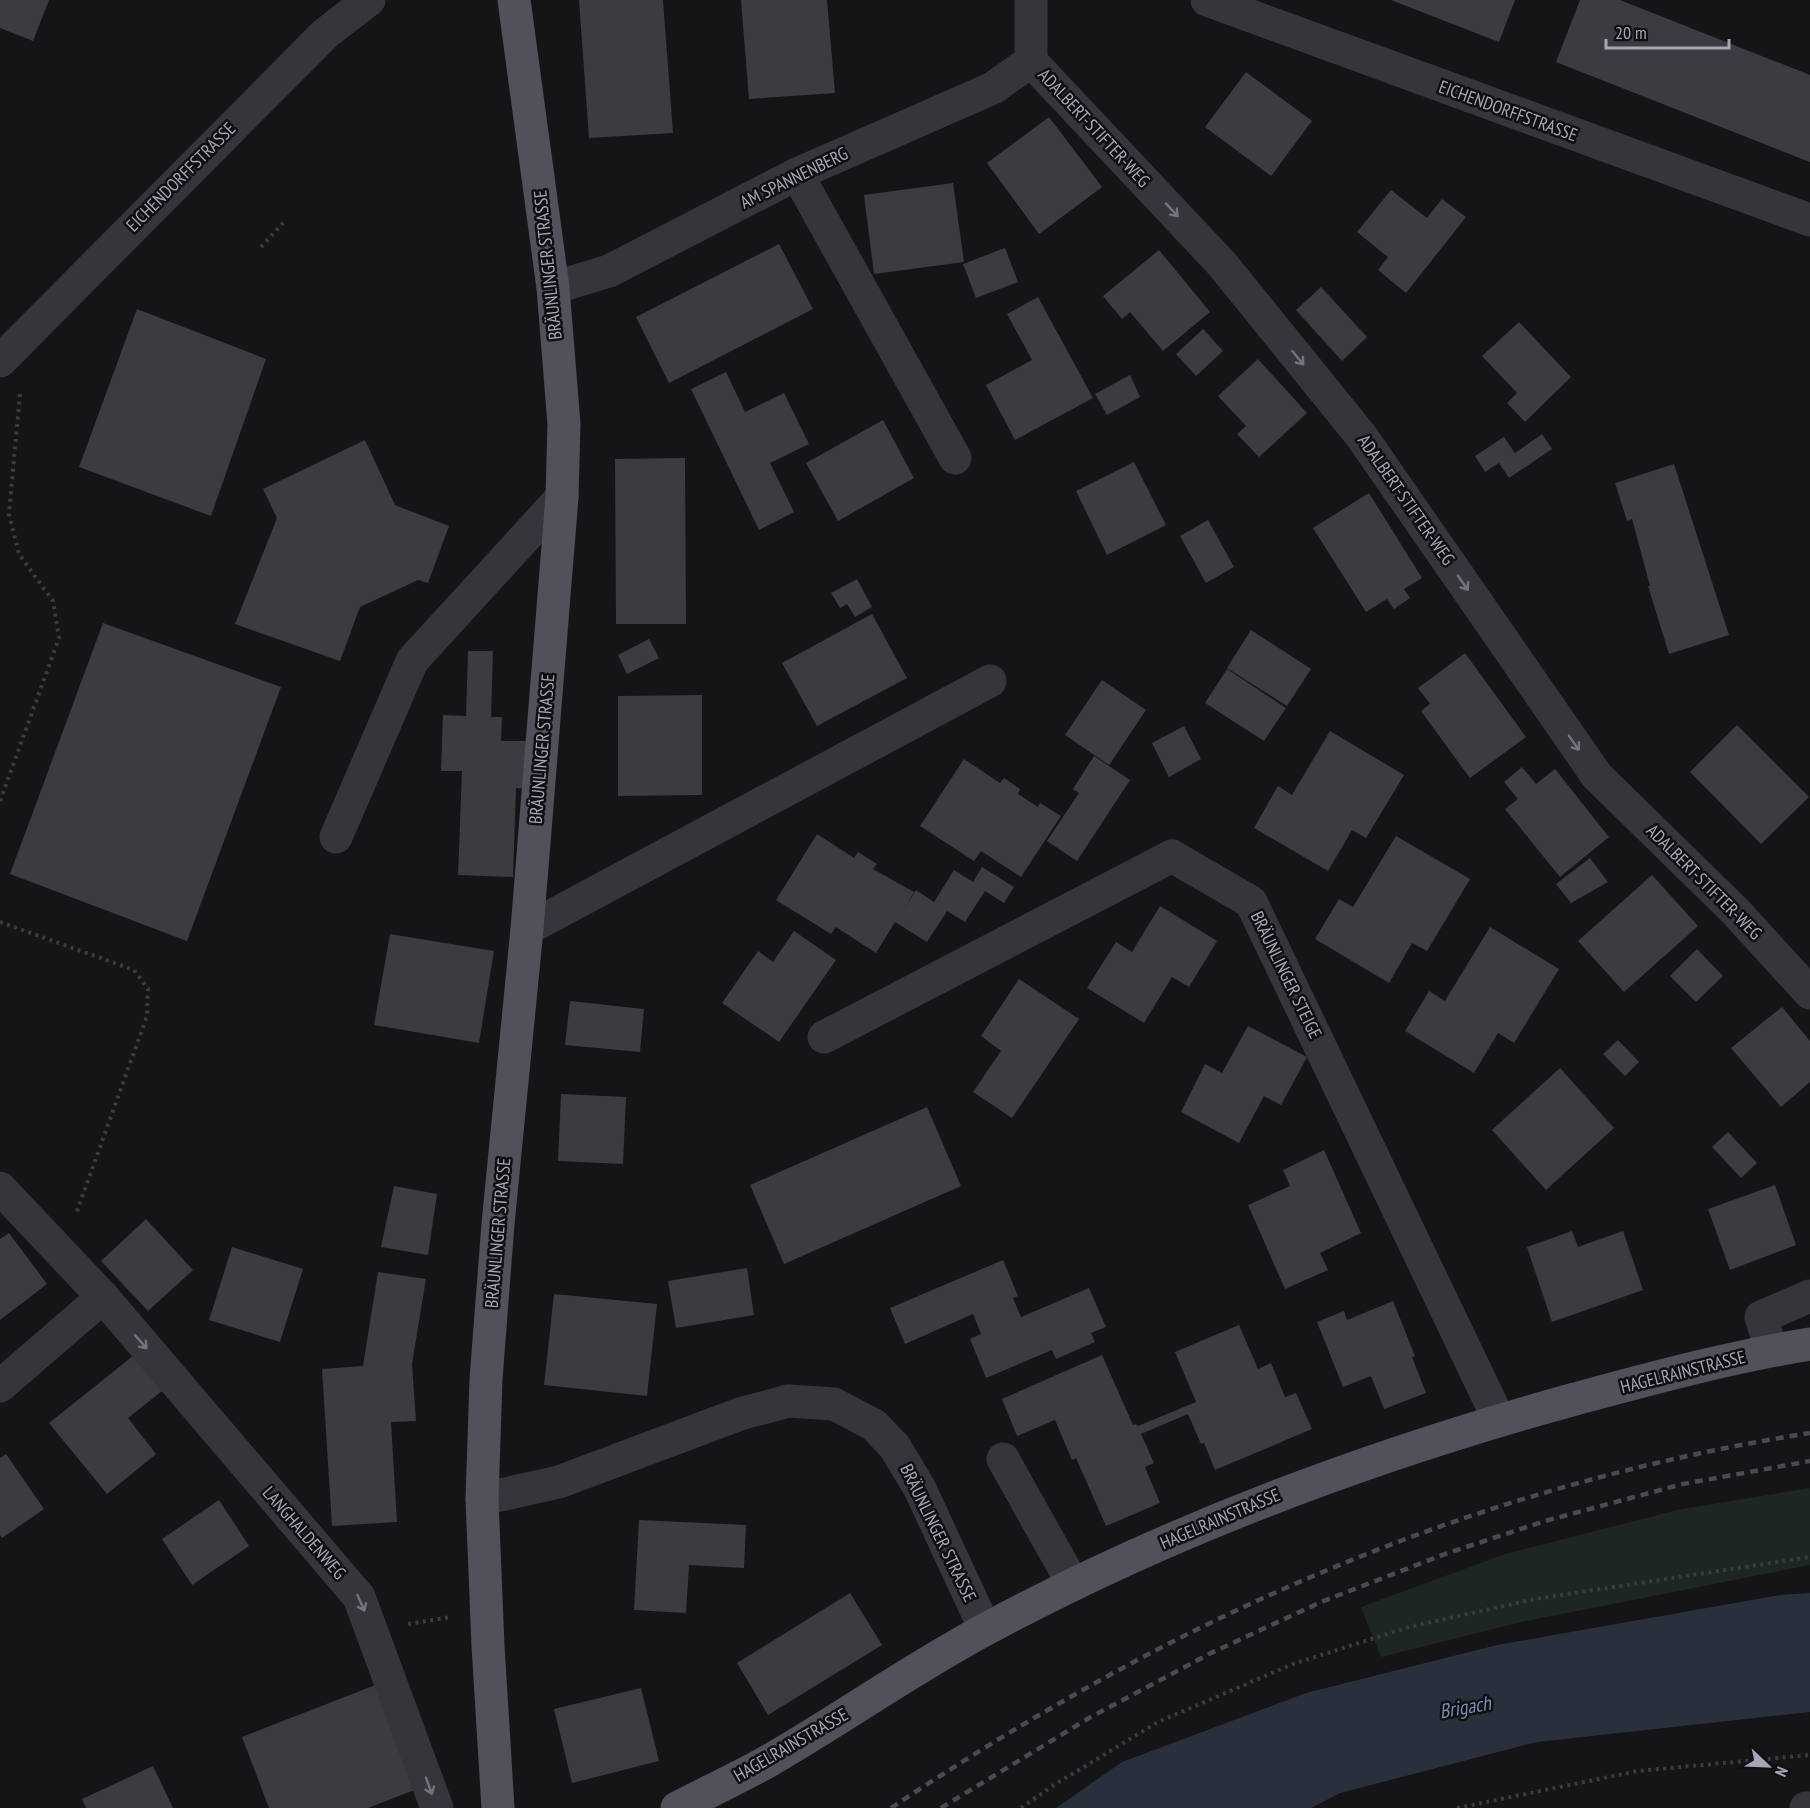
<svg xmlns="http://www.w3.org/2000/svg" width="1810" height="1808" font-family="'PT Sans Narrow',sans-serif">
<style>
.green{fill:#1e2621}
.water{fill:#29303b}
.building{fill:#3c3b41}
.lines{fill:none;stroke-linecap:round;stroke-linejoin:round}
.path{stroke:#3b3b43;stroke-width:4;stroke-dasharray:3 4.5;stroke-linecap:butt}
.minor{stroke:#35353b;stroke-width:33}
.major{stroke:#51515b;stroke-width:33}
.rail{stroke:#4a4a53;stroke-width:4.5;stroke-dasharray:8 6;stroke-linecap:butt}
.oneway{stroke:#73747f}
.labels{text-anchor:middle;stroke-width:5;stroke-linejoin:round;paint-order:stroke}
.street-label{font-size:18px;fill:#a5a7b7;stroke:#100f11}
.water-label{font-size:20px;font-style:italic;fill:#798db5;stroke:#100f11}
</style>
<rect width="100%" height="100%" fill="#151416"/>
<path class="green" d="M 1810,1488 L 1810,1565 L 1522,1622 L 1381,1657 L 1361,1607 L 1502,1555 L 1677,1510 Z"/>
<path class="water" d="M 1810,1593 L 1810,1712 L 1537,1742 L 1340,1793 L 1311,1808 L 1056,1808 L 1122,1762 L 1306,1693 L 1497,1645 L 1780,1595 Z"/>
<g class="building">
<path d="M 0,0 L 49,0 L 33,41 L 0,28 Z"/>
<path d="M 579,0 L 663,0 L 673,133 L 589,138 Z"/>
<path d="M 741,0 L 827,0 L 835,93 L 749,99 Z"/>
<path d="M 1391,0 L 1515,0 L 1499,42 Z"/>
<path d="M 1580,0 L 1620,0 L 1810,75 L 1810,162 L 1556,62 Z"/>
<path d="M 1246,72 L 1312,121 L 1271,176 L 1205,127 Z"/>
<path d="M 1049,117 L 1102,187 L 1039,234 L 987,163 Z"/>
<path d="M 953,183 L 964,262 L 874,274 L 864,195 Z"/>
<path d="M 1391,190 L 1427,218 L 1442,199 L 1466,217 L 1406,293 L 1378,270 L 1388,257 L 1357,232 Z"/>
<path d="M 779,244 L 813,309 L 669,383 L 636,317 Z"/>
<path d="M 1005,248 L 1018,282 L 976,298 L 963,264 Z"/>
<path d="M 1159,250 L 1210,312 L 1163,351 L 1130,312 L 1122,319 L 1103,296 Z"/>
<path d="M 1321,287 L 1367,337 L 1342,361 L 1296,310 Z"/>
<path d="M 1038,297 L 1093,398 L 1015,440 L 986,385 L 1032,360 L 1007,314 Z"/>
<path d="M 137,309 L 266,359 L 211,516 L 79,467 Z"/>
<path d="M 1519,322 L 1571,377 L 1525,422 L 1507,403 L 1517,393 L 1482,356 Z"/>
<path d="M 1203,329 L 1223,351 L 1196,376 L 1176,354 Z"/>
<path d="M 1258,359 L 1307,413 L 1259,457 L 1237,434 L 1246,426 L 1218,396 Z"/>
<path d="M 726,372 L 745,412 L 784,393 L 809,444 L 770,463 L 794,512 L 759,530 L 691,389 Z"/>
<path d="M 1130,375 L 1140,397 L 1107,415 L 1095,394 Z"/>
<path d="M 883,420 L 914,478 L 838,521 L 806,463 Z"/>
<path d="M 1542,434 L 1552,449 L 1509,478 L 1499,463 L 1485,472 L 1475,456 L 1504,437 L 1515,453 Z"/>
<path d="M 365,440 L 395,505 L 449,526 L 428,583 L 418,580 L 360,607 L 340,661 L 235,624 L 277,518 L 263,489 Z"/>
<path d="M 685,458 L 686,624 L 616,624 L 615,459 Z"/>
<path d="M 1134,462 L 1166,525 L 1107,555 L 1076,491 Z"/>
<path d="M 1674,464 L 1729,635 L 1669,654 L 1648,586 L 1650,586 L 1632,519 L 1627,521 L 1615,483 Z"/>
<path d="M 1369,493 L 1422,578 L 1404,589 L 1410,598 L 1394,609 L 1387,599 L 1366,612 L 1313,528 Z"/>
<path d="M 1208,520 L 1234,567 L 1206,583 L 1180,536 Z"/>
<path d="M 857,579 L 872,607 L 855,617 L 847,604 L 840,608 L 831,593 Z"/>
<path d="M 872,614 L 907,678 L 817,726 L 782,663 Z"/>
<path d="M 103,623 L 281,687 L 187,941 L 10,874 Z"/>
<path d="M 1251,630 L 1311,669 L 1287,706 L 1227,668 Z"/>
<path d="M 649,639 L 659,658 L 627,674 L 618,655 Z"/>
<path d="M 468,651 L 493,651 L 491,717 L 502,717 L 501,741 L 530,741 L 528,789 L 516,788 L 513,877 L 458,875 L 462,771 L 441,771 L 443,715 L 466,716 Z"/>
<path d="M 1465,653 L 1526,737 L 1470,778 L 1421,711 L 1430,704 L 1418,688 Z"/>
<path d="M 1227,669 L 1286,708 L 1264,741 L 1205,703 Z"/>
<path d="M 1102,680 L 1146,710 L 1109,765 L 1065,735 Z"/>
<path d="M 702,695 L 702,795 L 618,796 L 618,696 Z"/>
<path d="M 1737,725 L 1809,797 L 1761,844 L 1690,772 Z"/>
<path d="M 1184,726 L 1201,759 L 1169,777 L 1152,743 Z"/>
<path d="M 1330,731 L 1404,775 L 1366,838 L 1352,830 L 1328,871 L 1254,828 L 1278,786 L 1292,795 Z"/>
<path d="M 1094,756 L 1130,780 L 1077,861 L 1047,841 L 1079,793 L 1073,789 Z"/>
<path d="M 964,759 L 1000,783 L 1004,778 L 1020,789 L 1018,794 L 1038,807 L 1040,803 L 1061,816 L 1021,877 L 981,851 L 974,861 L 920,826 Z"/>
<path d="M 1522,767 L 1536,784 L 1555,769 L 1609,837 L 1560,877 L 1505,809 L 1518,799 L 1504,782 Z"/>
<path d="M 817,834 L 854,858 L 858,852 L 877,864 L 873,869 L 914,892 L 903,911 L 916,890 L 934,902 L 954,870 L 973,882 L 982,867 L 1014,887 L 1004,903 L 985,891 L 965,922 L 947,911 L 927,942 L 895,922 L 876,953 L 836,927 L 831,934 L 776,900 Z"/>
<path d="M 1396,836 L 1470,879 L 1427,951 L 1412,943 L 1389,983 L 1315,939 L 1339,899 L 1353,907 Z"/>
<path d="M 1590,858 L 1608,882 L 1571,903 L 1556,884 Z"/>
<path d="M 1652,875 L 1698,926 L 1624,992 L 1578,941 Z"/>
<path d="M 1160,906 L 1217,941 L 1189,987 L 1172,977 L 1144,1023 L 1087,988 L 1116,942 L 1132,952 Z"/>
<path d="M 1490,927 L 1559,969 L 1514,1043 L 1498,1033 L 1474,1073 L 1405,1031 L 1429,991 L 1445,1001 Z"/>
<path d="M 794,931 L 836,960 L 779,1042 L 722,1003 L 758,951 L 773,962 Z"/>
<path d="M 390,934 L 494,951 L 479,1043 L 374,1025 Z"/>
<path d="M 1697,949 L 1723,976 L 1696,1002 L 1670,976 Z"/>
<path d="M 1019,979 L 1079,1019 L 1012,1118 L 973,1092 L 1001,1051 L 981,1036 Z"/>
<path d="M 570,1001 L 644,1009 L 640,1052 L 565,1045 Z"/>
<path d="M 1782,1007 L 1810,1041 L 1810,1082 L 1781,1107 L 1731,1048 Z"/>
<path d="M 1248,1026 L 1307,1057 L 1281,1105 L 1264,1096 L 1239,1143 L 1181,1112 L 1205,1064 L 1222,1073 Z"/>
<path d="M 1618,1040 L 1639,1062 L 1625,1076 L 1603,1054 Z"/>
<path d="M 1560,1068 L 1614,1128 L 1546,1190 L 1492,1130 Z"/>
<path d="M 561,1094 L 626,1097 L 623,1164 L 558,1161 Z"/>
<path d="M 927,1107 L 961,1186 L 784,1264 L 750,1185 Z"/>
<path d="M 1728,1132 L 1757,1163 L 1741,1178 L 1712,1147 Z"/>
<path d="M 1324,1150 L 1361,1233 L 1320,1253 L 1328,1270 L 1285,1289 L 1248,1205 L 1290,1186 L 1283,1170 Z"/>
<path d="M 1775,1185 L 1796,1245 L 1730,1270 L 1708,1209 Z"/>
<path d="M 394,1186 L 437,1194 L 428,1255 L 381,1247 Z"/>
<path d="M 146,1219 L 193,1270 L 148,1311 L 101,1261 Z"/>
<path d="M 1572,1231 L 1578,1247 L 1623,1231 L 1643,1290 L 1552,1322 L 1527,1247 Z"/>
<path d="M 9,1233 L 47,1284 L 0,1320 L 0,1239 Z"/>
<path d="M 232,1247 L 303,1269 L 280,1342 L 209,1320 Z"/>
<path d="M 1003,1260 L 1018,1296 L 1013,1298 L 1021,1317 L 1089,1288 L 1106,1327 L 1091,1333 L 1095,1342 L 1056,1359 L 1052,1350 L 986,1378 L 970,1339 L 981,1334 L 973,1314 L 905,1344 L 890,1308 Z"/>
<path d="M 747,1268 L 754,1315 L 676,1328 L 668,1281 Z"/>
<path d="M 378,1272 L 426,1279 L 412,1364 L 416,1421 L 391,1422 L 397,1522 L 332,1526 L 322,1369 L 363,1366 Z"/>
<path d="M 554,1294 L 657,1304 L 647,1396 L 544,1385 Z"/>
<path d="M 1393,1301 L 1415,1356 L 1412,1357 L 1426,1393 L 1384,1409 L 1371,1376 L 1343,1387 L 1317,1322 L 1344,1311 L 1347,1320 Z"/>
<path d="M 1239,1325 L 1258,1369 L 1271,1363 L 1285,1397 L 1296,1393 L 1312,1429 L 1215,1470 L 1204,1443 L 1201,1444 L 1188,1414 L 1141,1434 L 1154,1463 L 1145,1467 L 1160,1503 L 1106,1526 L 1076,1458 L 1072,1460 L 1055,1420 L 1017,1436 L 1002,1399 L 1102,1355 L 1133,1425 L 1136,1424 L 1138,1426 L 1196,1402 L 1175,1352 Z"/>
<path d="M 133,1356 L 162,1391 L 128,1418 L 156,1454 L 107,1494 L 49,1423 Z"/>
<path d="M 6,1454 L 44,1509 L 2,1538 L 0,1535 L 0,1458 Z"/>
<path d="M 219,1500 L 249,1546 L 192,1585 L 162,1539 Z"/>
<path d="M 639,1520 L 746,1525 L 744,1568 L 689,1565 L 686,1613 L 634,1610 Z"/>
<path d="M 850,1593 L 882,1645 L 768,1715 L 737,1663 Z"/>
<path d="M 383,1682 L 422,1787 L 368,1808 L 269,1808 L 242,1737 Z"/>
<path d="M 641,1688 L 659,1761 L 572,1783 L 554,1709 Z"/>
<path d="M 153,1766 L 173,1808 L 86,1808 L 82,1799 Z"/>
</g>
<g class="lines">
<g class="path">
<path d="M 261,247 L 285,221"/>
<path d="M 0,801 L 59,638 L 53,601 L 19,554 L 9,514 L 20,394"/>
<path d="M 0,922 L 134,970 L 148,989 L 147,1016 L 76,1214"/>
<path d="M 408,1624 L 451,1617"/>
<path d="M 1021,1808 L 1054,1785 L 1158,1722 L 1293,1664 L 1409,1627 L 1535,1599 L 1810,1557"/>
<path d="M 1457,1808 L 1638,1771 L 1810,1755"/>
</g>
<g class="minor">
<path d="M 1031,0 L 1031,61 L 1222,264 L 1362,437 L 1597,776 L 1736,912 L 1810,993"/>
<path d="M 1207,0 L 1810,220"/>
<path d="M 797,174 L 955,458"/>
<path d="M 553,288 L 609,271 L 797,174 L 993,88 L 1031,61"/>
<path d="M 0,361 L 326,33 L 369,0"/>
<path d="M 336,837 L 412,661 L 562,497"/>
<path d="M 527,929 L 990,681"/>
<path d="M 824,1037 L 1172,856 L 1251,902 L 1499,1420"/>
<path d="M 0,1188 L 103,1297 L 359,1597 L 437,1808"/>
<path d="M 1771,1350 L 1761,1317 L 1810,1296"/>
<path d="M 0,1386 L 103,1297"/>
<path d="M 1003,1459 L 1073,1584"/>
<path d="M 482,1499 L 559,1482 L 740,1414 L 788,1401 L 834,1404 L 874,1425 L 895,1447 L 920,1489 L 985,1629"/>
<path d="M 1806,1808 L 1810,1808"/>
</g>
<g class="major">
<path d="M 498,1808 L 488,1646 L 482,1499 L 486,1379 L 498,1224 L 527,929 L 562,497 L 564,424 L 553,288 L 514,0"/>
<path d="M 677,1808 C 706,1793 736,1779 765,1763 C 840,1720 911,1669 988,1628 C 1174,1528 1371,1455 1575,1399 C 1653,1378 1730,1357 1810,1344"/>
</g>
<g class="rail">
<path d="M 891,1808 C 1020,1722 1161,1641 1304,1580 C 1465,1510 1637,1460 1810,1433"/>
<path d="M 941,1808 L 1089,1718 L 1211,1653 L 1321,1602 L 1445,1554 L 1545,1521 L 1683,1484 L 1810,1461"/>
</g>
</g>
<defs><path id="oneway-shaft" d="M-6 0H5M1.5-3L5.5 0L1.5 3" fill="none" stroke-width="1.6" stroke-linecap="round" stroke-linejoin="round" transform="scale(1.5)"/></defs>
<g class="oneway">
<use href="#oneway-shaft" transform="translate(1172 210) rotate(47)"/>
<use href="#oneway-shaft" transform="translate(1298 358) rotate(51)"/>
<use href="#oneway-shaft" transform="translate(1463 583) rotate(55)"/>
<use href="#oneway-shaft" transform="translate(1574 743) rotate(55)"/>
<use href="#oneway-shaft" transform="translate(141 1342) rotate(49)"/>
<use href="#oneway-shaft" transform="translate(361 1603) rotate(66)"/>
<use href="#oneway-shaft" transform="translate(429 1786) rotate(70)"/>
</g>
<g class="labels">
<g class="street-label">
<text transform="translate(1508 111) rotate(20)" y="6">EICHENDORFFSTRASSE</text>
<text transform="translate(1094 128) rotate(47)" y="6">ADALBERT-STIFTER-WEG</text>
<text transform="translate(181 177) rotate(-45)" y="6">EICHENDORFFSTRASSE</text>
<text transform="translate(794 178) rotate(-26)" y="6">AM SPANNENBERG</text>
<text transform="translate(548 265) rotate(-96)" y="6">BRÄUNLINGER STRASSE</text>
<text transform="translate(1406 500) rotate(55)" y="6">ADALBERT-STIFTER-WEG</text>
<text transform="translate(542 749) rotate(-85)" y="6">BRÄUNLINGER STRASSE</text>
<text transform="translate(1704 882) rotate(45)" y="6">ADALBERT-STIFTER-WEG</text>
<text transform="translate(1286 975) rotate(64)" y="6">BRÄUNLINGER STEIGE</text>
<text transform="translate(498 1233) rotate(-85)" y="6">BRÄUNLINGER STRASSE</text>
<text transform="translate(1683 1372) rotate(-14)" y="6">HAGELRAINSTRASSE</text>
<text transform="translate(1220 1519) rotate(-23)" y="6">HAGELRAINSTRASSE</text>
<text transform="translate(304 1533) rotate(49)" y="6">LANGHALDENWEG</text>
<text transform="translate(938 1533) rotate(64)" y="6">BRÄUNLINGER STRASSE</text>
<text transform="translate(791 1745) rotate(-30)" y="6">HAGELRAINSTRASSE</text>
</g>
<g class="water-label">
<text transform="translate(1465 1707) rotate(-10)" y="7">Brigach</text>
</g>
</g>
<g transform="translate(1768 1766) rotate(113)" stroke="#100f11" stroke-width="4.5" paint-order="stroke">
<path d="M0-4.5L10 22L0 15L-10 22Z" fill="#a5a7b7"/>
<text y="-9" font-size="16" font-weight="bold" text-anchor="middle" fill="#a5a7b7">N</text>
</g>
<path d="M1606 39v9h123v-9" fill="none" stroke="#a5a7b7" stroke-width="3"/>
<text x="1615" y="39" font-size="18" fill="#a5a7b7" stroke="#100f11" stroke-width="4.5" paint-order="stroke">20 m</text>
</svg>
